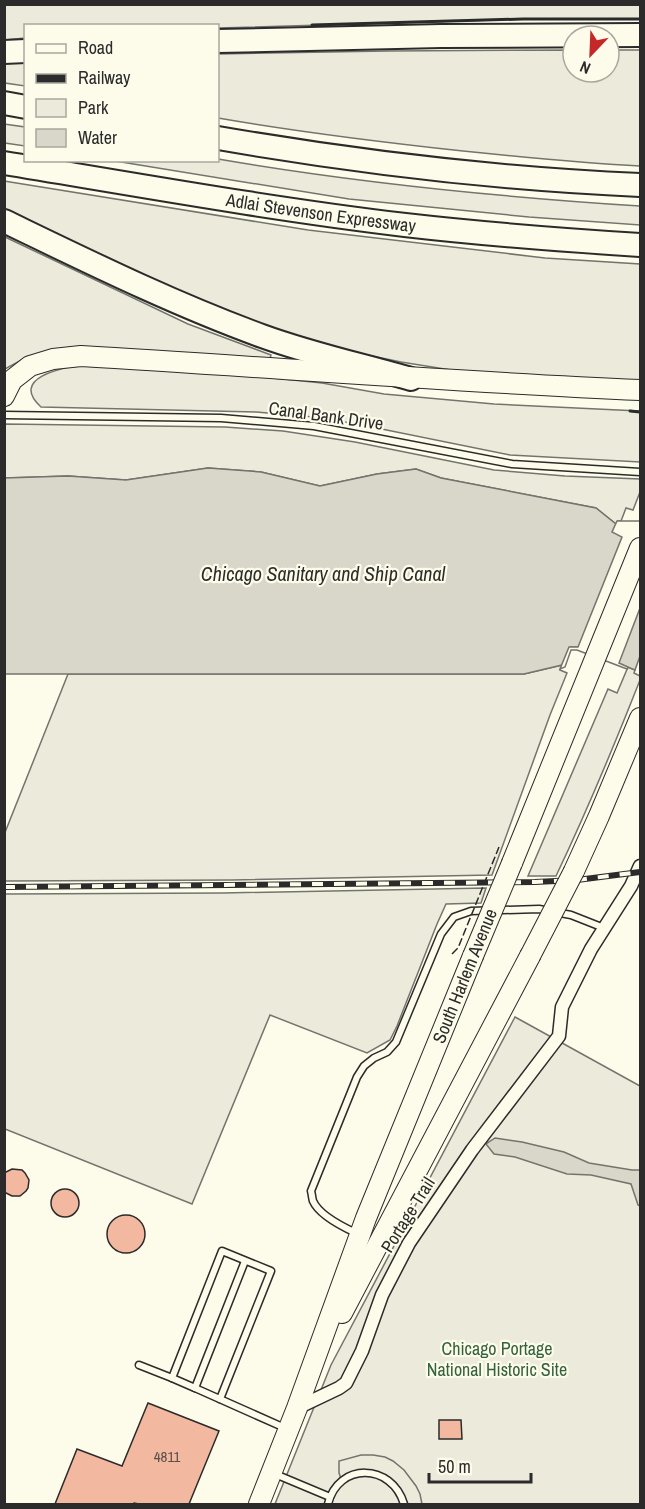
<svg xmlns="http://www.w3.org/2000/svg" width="645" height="1509" font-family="'Archivo Narrow',sans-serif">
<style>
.green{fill:#ecebdb;stroke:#74746e;stroke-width:1.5}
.parking{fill:#eceadb;stroke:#74746e;stroke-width:1.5}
.water{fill:#d8d7c9;stroke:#74746e;stroke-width:1.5}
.pier{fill:#fdfbea;stroke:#74746e;stroke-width:1.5}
.building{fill:#f2b8a0;stroke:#2b2b2b;stroke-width:1.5}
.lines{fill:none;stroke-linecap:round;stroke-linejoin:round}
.lane-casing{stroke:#2b2b2b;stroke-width:9}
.street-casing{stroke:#2b2b2b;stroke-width:15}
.primary-casing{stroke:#2b2b2b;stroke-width:22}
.highway-casing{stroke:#2b2b2b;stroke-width:26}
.lane{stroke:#fdfbea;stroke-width:6}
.street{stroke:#fdfbea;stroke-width:12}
.primary{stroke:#fdfbea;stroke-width:20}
.highway{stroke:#fdfbea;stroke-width:22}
.rail-casing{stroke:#2b2b2b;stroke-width:6}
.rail{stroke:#fdfbea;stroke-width:4;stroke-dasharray:11;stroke-linecap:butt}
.primary-bridge-casing{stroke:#2b2b2b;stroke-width:22;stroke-linecap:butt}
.primary-bridge{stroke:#fdfbea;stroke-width:20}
.fence{stroke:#2b2b2b;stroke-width:1.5;stroke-dasharray:8 3;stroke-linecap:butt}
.wall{stroke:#2b2b2b;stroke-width:3}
.labels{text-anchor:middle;stroke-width:4.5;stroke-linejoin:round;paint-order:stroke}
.number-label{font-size:15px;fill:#5d4e48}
.street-label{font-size:18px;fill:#2b2b2b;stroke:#fdfbea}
.park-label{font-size:18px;fill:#34623c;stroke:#fdfbea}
.water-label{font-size:20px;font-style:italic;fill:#2b2b2b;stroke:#fdfbea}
</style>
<rect width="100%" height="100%" fill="#fdfbea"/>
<g class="green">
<path d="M 5,4 L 640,4 L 640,19 L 523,19 L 218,28 L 218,26 L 26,26 L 25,38 L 5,40 Z"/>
<path d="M 573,50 L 573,72 L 609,72 L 609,50 L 640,50 L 640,166 C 581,163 522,157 463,151 C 380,142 299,132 218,118 L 218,54 L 388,51 Z"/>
<path d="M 5,62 L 25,62 L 25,86 L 5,83 Z"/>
<path d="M 4,124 L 25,127 L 25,146 L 5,143 Z"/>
<path d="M 218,159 C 358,183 499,197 640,206 L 640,225 L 529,217 L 349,199 L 115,161 L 218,160 Z"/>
<path d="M 4,181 L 308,230 L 545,258 L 640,264 L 640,381 L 515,376 L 451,370 L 401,362 L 333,348 L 221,313 L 5,212 Z"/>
<path d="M 5,237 L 188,324 L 271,355 L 269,363 L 27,357 L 5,369 Z"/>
<path d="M 83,364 L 195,370 L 322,383 L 384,394 L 494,404 L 639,411 L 640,412 L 640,462 L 510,455 L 357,424 L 305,416 L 256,412 L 41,407 C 9,378 62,368 83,364 Z"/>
<path d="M 5,424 L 225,427 L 283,431 L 355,442 L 494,470 L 565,476 L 640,479 L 640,492 L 633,510 L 626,508 L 621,521 L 618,521 L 616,524 L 596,508 L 441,478 L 416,469 L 377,474 L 320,486 L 261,472 L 208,468 L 126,480 L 68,476 L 5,478 Z"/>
<path d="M 562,665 L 560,670 L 567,673 L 550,715 L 492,875 L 232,880 L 5,881 L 4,835 L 68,674 L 524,674 Z"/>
<path d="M 628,667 L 635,670 L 634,673 L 640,676 L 640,680 C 614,746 587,811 556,876 L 528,876 L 608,689 L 617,693 Z"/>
<path d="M 486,888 L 481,903 L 446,904 L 437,924 L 397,1026 L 390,1040 L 367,1053 L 270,1015 L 192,1204 L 5,1129 L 5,894 L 223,893 Z"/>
<path d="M 515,1017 L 640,1086 L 640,1504 L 275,1504 L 331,1365 Z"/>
</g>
<path class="parking" d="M 361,1455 L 373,1455 L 385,1457 L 393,1461 L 404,1470 L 416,1486 L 420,1494 L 422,1504 L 404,1504 L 389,1481 L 362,1473 L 342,1481 L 339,1473 L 339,1461 Z"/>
<g class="water">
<path d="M 208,468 L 261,472 L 320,486 L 377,474 L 416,469 L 441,478 L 596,508 L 616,524 L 640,524 L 640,656 L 635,670 L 578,647 L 570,647 L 562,665 L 524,674 L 5,674 L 4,478 L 68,476 L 126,480 Z"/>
<path d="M 495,1138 L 522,1142 L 564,1152 L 589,1163 L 632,1170 L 640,1170 L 640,1206 L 638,1205 L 631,1184 L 591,1175 L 567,1174 L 515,1157 L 494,1154 L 486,1144 Z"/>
</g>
<path class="pier" d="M 617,521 L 640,521 L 640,608 L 619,663 L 628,667 L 627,669 L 577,650 L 571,650 L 565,667 L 560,669 L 569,647 L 578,647 L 622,537 L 612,532 Z"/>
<g class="building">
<path d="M 12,1169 L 22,1170 L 25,1173 L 29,1180 L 28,1188 L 26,1191 L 20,1196 L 12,1196 L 4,1192 L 4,1173 Z"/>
<circle cx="65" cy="1203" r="14"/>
<circle cx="126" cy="1234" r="19"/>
<path d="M 148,1403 L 219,1431 L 189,1504 L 139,1504 L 134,1503 L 133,1504 L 55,1504 L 77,1449 L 122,1466 Z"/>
<path d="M 439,1420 L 461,1420 L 462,1439 L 439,1439 Z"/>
</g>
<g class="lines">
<g class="lane-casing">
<g id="lane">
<path d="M 4,415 L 221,418 L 314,426 L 512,464 L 640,472"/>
<path d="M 356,1233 C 343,1227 319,1215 313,1201 C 312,1198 312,1194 311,1191 L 357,1077 L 364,1066 L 374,1058 L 387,1052 L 396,1042 L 441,934 L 454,917 L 471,911 L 539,909 L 571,915 L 604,928"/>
<path d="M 245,1261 L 195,1388 L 285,1428"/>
<path d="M 139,1365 L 172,1378"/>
<path d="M 195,1388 L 172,1378 L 222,1251 L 271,1271 L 220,1399"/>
<path d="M 275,1474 L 330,1497"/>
<path d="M 328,1504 C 338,1462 392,1463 404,1504"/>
</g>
</g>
<g class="street-casing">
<path id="street" d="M 297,1408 L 339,1388 L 346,1383 L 362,1351 L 382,1295 L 409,1243 L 472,1150 L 559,1036 L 562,1007 L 591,949 L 631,886 L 640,866"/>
</g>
<g class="primary-casing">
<g id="primary">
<path d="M 4,396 L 12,380 L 30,366 L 53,359 L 81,356 C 268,367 454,382 640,390"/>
<path d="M 512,863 L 640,548"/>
<path d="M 574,871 L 599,816 L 640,718"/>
<path d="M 342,1313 L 530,956"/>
<path d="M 259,1504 L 297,1408 L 366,1218 L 473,956"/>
</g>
</g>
<g class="highway-casing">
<g id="highway">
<path d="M 218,41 L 441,36 L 640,35"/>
<path d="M 4,52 L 26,51"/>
<path d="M 4,103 L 26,107"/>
<path d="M 218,138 C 357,162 499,179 640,185"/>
<path id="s1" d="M 4,163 C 138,185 271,209 405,225 C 483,234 562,240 640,245"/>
<path d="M 4,221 C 89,262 174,304 262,336 C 311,354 362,365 411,379"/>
</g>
</g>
<use href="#lane" class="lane"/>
<use href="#street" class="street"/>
<use href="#primary" class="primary"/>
<use href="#highway" class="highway"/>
<g class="rail-casing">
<path id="rail" d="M 4,887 L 535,882 L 577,880 L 640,872"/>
</g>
<use href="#rail" class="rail"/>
<g class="primary-bridge-casing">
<g id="primary-bridge">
<path d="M 473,956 L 512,863"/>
<path d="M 530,956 L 574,871"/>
</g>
</g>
<use href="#primary-bridge" class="primary-bridge"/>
<path class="fence" d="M 452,954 L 458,948 L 499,847"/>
<g class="wall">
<path d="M 312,25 L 523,19 L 640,19"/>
<path d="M 630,411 L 640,412"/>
</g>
</g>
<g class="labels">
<g class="number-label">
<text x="167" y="1462">4811</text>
</g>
<g class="street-label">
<text dy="6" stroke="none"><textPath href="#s1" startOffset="321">Adlai Stevenson Expressway</textPath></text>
<text transform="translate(326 416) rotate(8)" y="6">Canal Bank Drive</text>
<text transform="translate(465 976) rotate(-68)" y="6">South Harlem Avenue</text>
<text transform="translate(408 1215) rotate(-58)" y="6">Portage Trail</text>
</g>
<g class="park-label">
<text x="497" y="1355">Chicago Portage<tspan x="497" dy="21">National Historic Site</tspan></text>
</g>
<g class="water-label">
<text x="323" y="581">Chicago Sanitary and Ship Canal</text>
</g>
</g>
<rect width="645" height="1509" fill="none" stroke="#2b2b2b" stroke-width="12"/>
<rect x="24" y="24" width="195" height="138" fill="#fdfbea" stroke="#a9a89e" stroke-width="1.5"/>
<rect x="36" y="44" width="30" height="9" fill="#fdfbea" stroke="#a9a89e" stroke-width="1.5"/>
<text x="78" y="54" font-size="18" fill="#2b2b2b">Road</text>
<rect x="36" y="74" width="30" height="9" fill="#2b2b2b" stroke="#a9a89e" stroke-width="1.5"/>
<text x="78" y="84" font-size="18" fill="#2b2b2b">Railway</text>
<rect x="36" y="99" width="30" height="18" fill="#ecebdb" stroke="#a9a89e" stroke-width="1.5"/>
<text x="78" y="114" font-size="18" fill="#2b2b2b">Park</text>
<rect x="36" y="129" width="30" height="18" fill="#d8d7c9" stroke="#a9a89e" stroke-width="1.5"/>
<text x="78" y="144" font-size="18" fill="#2b2b2b">Water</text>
<g transform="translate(591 54) rotate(203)"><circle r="28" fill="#fdfbea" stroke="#a9a89e" stroke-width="1.5"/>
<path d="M0-4.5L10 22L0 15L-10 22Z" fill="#c62828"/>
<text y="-9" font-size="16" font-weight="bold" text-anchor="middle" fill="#2b2b2b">N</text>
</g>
<path d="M429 1473v9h102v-9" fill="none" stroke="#2b2b2b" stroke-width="3"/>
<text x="438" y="1473" font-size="18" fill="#2b2b2b" stroke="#fdfbea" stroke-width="4.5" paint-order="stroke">50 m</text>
</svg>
